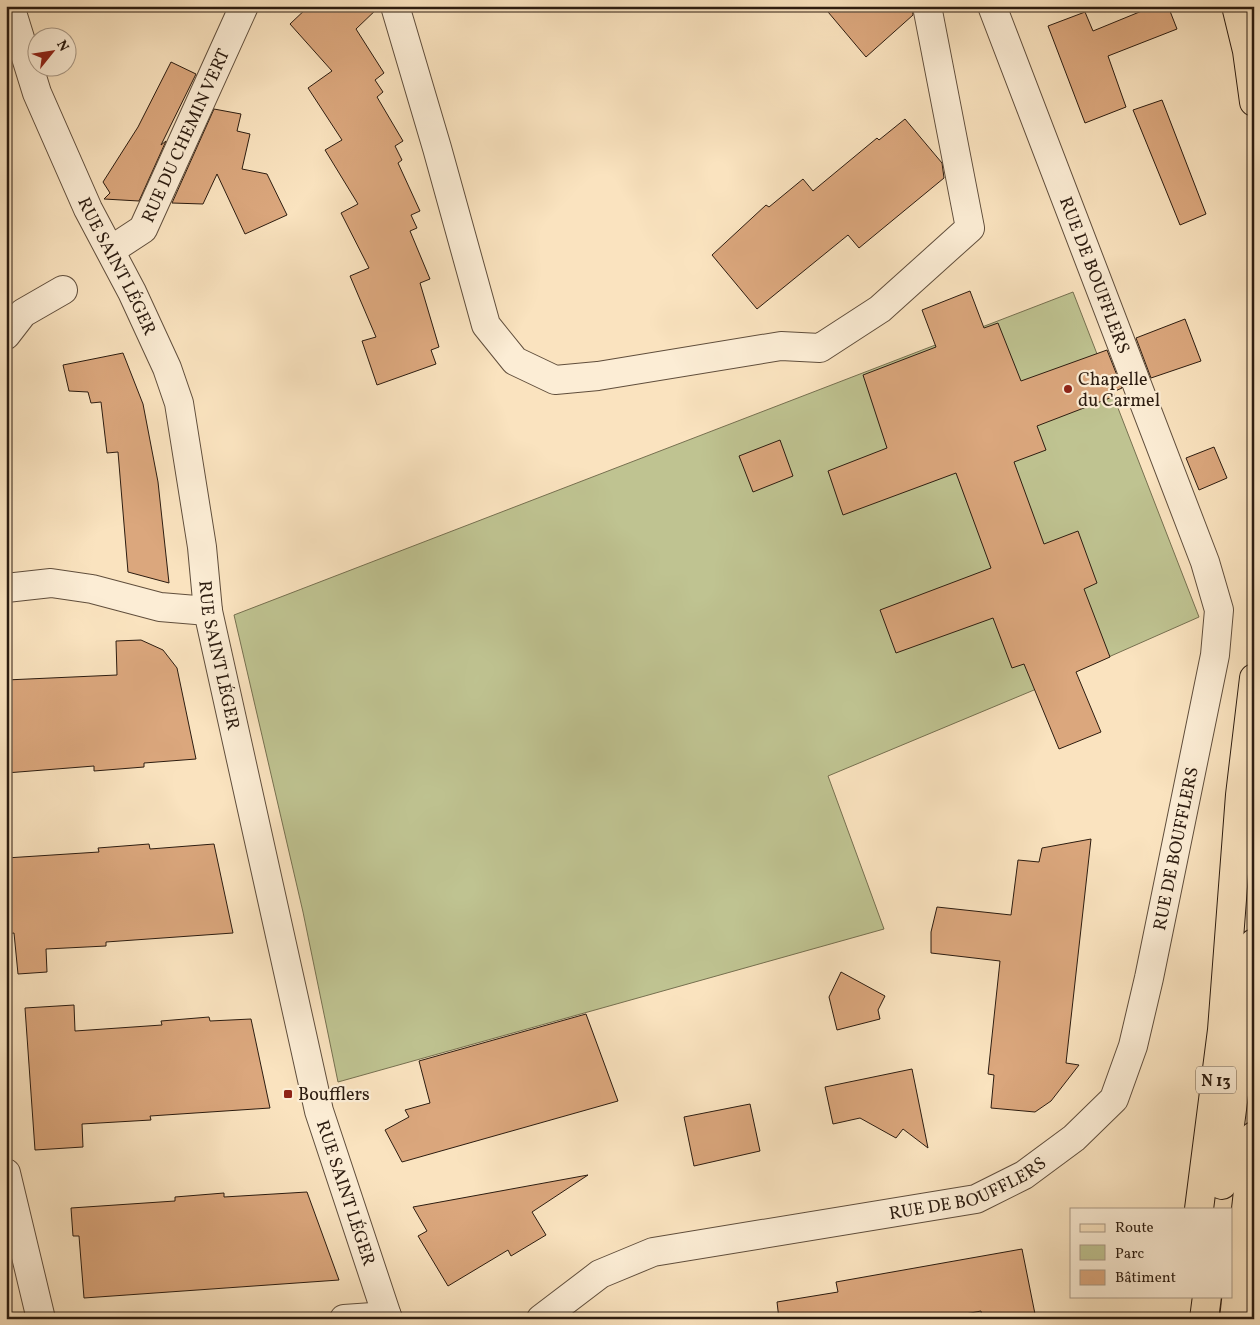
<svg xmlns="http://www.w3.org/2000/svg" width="1260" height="1325" font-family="Vollkorn,serif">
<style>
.green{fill:#bfc391;stroke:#767050}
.building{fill:#dba77d;stroke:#2c1c10}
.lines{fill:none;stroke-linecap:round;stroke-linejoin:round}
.minor-casing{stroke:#604e3c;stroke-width:30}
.major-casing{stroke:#2c1c10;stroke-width:30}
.minor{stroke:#fcedd5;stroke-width:28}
.major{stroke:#fae3bf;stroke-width:28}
.poi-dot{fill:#8f2418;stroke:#fcedd5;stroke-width:2}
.labels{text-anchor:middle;stroke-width:4.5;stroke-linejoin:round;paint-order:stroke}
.shield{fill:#fcedd5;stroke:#6a5b4b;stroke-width:1}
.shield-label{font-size:16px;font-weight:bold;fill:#2c1c10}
.street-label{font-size:18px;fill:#2c1c10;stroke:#fcedd5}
.poi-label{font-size:18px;fill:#2c1c10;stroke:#fcedd5;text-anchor:start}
</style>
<rect width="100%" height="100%" fill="#fae3bf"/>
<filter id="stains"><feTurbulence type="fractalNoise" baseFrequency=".004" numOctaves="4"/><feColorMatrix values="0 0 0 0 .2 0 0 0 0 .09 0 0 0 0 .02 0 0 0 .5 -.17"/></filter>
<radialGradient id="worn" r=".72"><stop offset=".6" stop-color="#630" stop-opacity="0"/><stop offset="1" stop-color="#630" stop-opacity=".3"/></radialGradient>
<path class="green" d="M 1073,292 L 1199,617 L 1034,690 L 828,776 L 884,929 L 338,1082 L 303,912 L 234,615 Z"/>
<g class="building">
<path d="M 309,6 L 380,6 L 356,29 L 384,73 L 375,80 L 383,92 L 377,97 L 403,141 L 395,146 L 402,160 L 398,163 L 420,211 L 411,215 L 417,228 L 410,231 L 430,279 L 420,283 L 439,347 L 431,350 L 436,364 L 377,385 L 362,341 L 376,337 L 350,276 L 369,268 L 341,213 L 358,204 L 325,150 L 342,140 L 308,88 L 332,71 L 290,24 Z"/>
<path d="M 823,6 L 912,6 L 913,15 L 866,57 Z"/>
<path d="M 1154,6 L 1168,6 L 1177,29 L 1108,56 L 1126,107 L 1085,123 L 1048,26 L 1085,12 L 1093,31 Z"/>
<path d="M 171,62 L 196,74 L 161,145 L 166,141 L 139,201 L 104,199 L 110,193 L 103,182 L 138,127 Z"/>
<path d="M 1162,100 L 1206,214 L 1180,225 L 1133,110 Z"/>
<path d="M 214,109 L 241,114 L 237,131 L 250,134 L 242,169 L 267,174 L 287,215 L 245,234 L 217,174 L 203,204 L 172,203 Z"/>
<path d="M 905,119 L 942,163 L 944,178 L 859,248 L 848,235 L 757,309 L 712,255 L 766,205 L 769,207 L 803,179 L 813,191 L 877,138 L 879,140 Z"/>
<path d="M 970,291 L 984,328 L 998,323 L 1021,381 L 1107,350 L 1122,388 L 1113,392 L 1115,396 L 1037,426 L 1046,450 L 1014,462 L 1044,544 L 1078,531 L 1097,583 L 1084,589 L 1110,657 L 1076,672 L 1101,732 L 1059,749 L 1024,664 L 1012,668 L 993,618 L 896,653 L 880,610 L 991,568 L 956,473 L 843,515 L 828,471 L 887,448 L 863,375 L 936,347 L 922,310 Z"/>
<path d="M 1185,319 L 1201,361 L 1151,378 L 1136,338 Z"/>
<path d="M 123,353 L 143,404 L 158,482 L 169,583 L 128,572 L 118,452 L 107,453 L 101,402 L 91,403 L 88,392 L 69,391 L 63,365 Z"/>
<path d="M 780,440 L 793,476 L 753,492 L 739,456 Z"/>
<path d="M 1214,447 L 1227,478 L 1199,490 L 1186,458 Z"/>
<path d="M 141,640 L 163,650 L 177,668 L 196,759 L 144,763 L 144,767 L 94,771 L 94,766 L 6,773 L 6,680 L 117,675 L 116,641 Z"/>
<path d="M 1091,839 L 1066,1063 L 1079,1065 L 1051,1101 L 1035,1112 L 991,1108 L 994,1075 L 988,1074 L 1000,961 L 931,953 L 931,932 L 937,907 L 1011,915 L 1018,860 L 1039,862 L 1042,848 Z"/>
<path d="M 149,844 L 150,849 L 214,844 L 233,933 L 106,942 L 106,946 L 46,949 L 47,972 L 18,974 L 14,933 L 6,934 L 6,858 L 99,852 L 98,848 Z"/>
<path d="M 841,972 L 885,996 L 878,1010 L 880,1019 L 837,1030 L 829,997 Z"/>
<path d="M 74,1005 L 75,1031 L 162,1025 L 161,1021 L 209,1017 L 210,1021 L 251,1019 L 270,1108 L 150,1116 L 151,1120 L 82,1124 L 83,1147 L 35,1150 L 25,1008 Z"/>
<path d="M 586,1014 L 618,1101 L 402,1162 L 385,1130 L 409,1117 L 405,1110 L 430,1103 L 419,1061 Z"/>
<path d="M 912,1069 L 928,1148 L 903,1129 L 896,1138 L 860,1118 L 833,1124 L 825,1087 Z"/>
<path d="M 750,1104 L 760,1151 L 694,1166 L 684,1117 Z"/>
<path d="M 588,1175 L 532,1212 L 546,1235 L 511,1256 L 508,1250 L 448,1286 L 418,1236 L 427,1231 L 413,1207 Z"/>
<path d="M 307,1192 L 339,1280 L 84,1298 L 79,1236 L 73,1236 L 71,1208 L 175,1201 L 175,1197 L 224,1193 L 224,1197 Z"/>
<path d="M 1022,1249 L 1036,1319 L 982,1319 L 981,1311 L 939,1319 L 779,1319 L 777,1302 L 838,1292 L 836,1282 Z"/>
</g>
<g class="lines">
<g class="minor-casing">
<g id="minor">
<path id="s1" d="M 10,6 L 37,93 L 88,209 L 132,292 L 167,368 L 179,403 L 202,547 L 208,611 L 319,1111 L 388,1319"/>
<path d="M 395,6 L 437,148 L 486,325 L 515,361 L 555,380 L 598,376 L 781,346 L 820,348 L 880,309 L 970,228 L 927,6"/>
<path id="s2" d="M 111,250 L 143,229 L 244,6"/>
<path d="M 6,335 L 23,313 L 63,290"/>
<path d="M 6,588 L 51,583 L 92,589 L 160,607 L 208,611"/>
<path d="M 6,1173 L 41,1319"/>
<path d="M 344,1319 L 387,1316"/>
<path id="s3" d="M 541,1319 L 600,1274 L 653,1252 L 976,1199 L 1024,1175 L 1074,1138 L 1114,1099 L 1133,1046 L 1149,978 L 1215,655 L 1219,610 L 1205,562 L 992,6"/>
</g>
</g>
<g class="major-casing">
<g id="major">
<path d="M 1236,6 L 1247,51 L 1254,102"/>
<path d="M 1222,1185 L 1254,943"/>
<path d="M 1199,1209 L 1222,1030 L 1240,795 L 1254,678"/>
<path d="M 1204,1319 L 1207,1296"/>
<path d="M 1234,1319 L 1254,1136"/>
</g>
</g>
<use href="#minor" class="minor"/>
<use href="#major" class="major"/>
</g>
<g class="poi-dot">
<circle cx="1068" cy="389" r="5"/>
<rect x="283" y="1089" width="10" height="10" rx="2.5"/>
</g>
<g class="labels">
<rect class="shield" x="1196" y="1066.5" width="40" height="27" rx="4"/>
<g class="shield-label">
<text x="1216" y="1086">N 13</text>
</g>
<g class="street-label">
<text dy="6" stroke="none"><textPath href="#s2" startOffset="141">RUE DU CHEMIN VERT</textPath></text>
<text dy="6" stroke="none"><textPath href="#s1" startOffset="282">RUE SAINT LÉGER</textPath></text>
<text transform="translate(1095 275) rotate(69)" y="6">RUE DE BOUFFLERS</text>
<text dy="6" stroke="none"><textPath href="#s1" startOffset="688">RUE SAINT LÉGER</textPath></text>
<text dy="6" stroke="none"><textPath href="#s3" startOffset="889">RUE DE BOUFFLERS</textPath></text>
<text dy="6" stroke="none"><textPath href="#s3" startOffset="454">RUE DE BOUFFLERS</textPath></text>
<text dy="6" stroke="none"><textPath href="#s1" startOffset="1241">RUE SAINT LÉGER</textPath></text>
</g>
<g class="poi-label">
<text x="1078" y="385">Chapelle<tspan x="1078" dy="21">du Carmel</tspan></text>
<text x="298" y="1100">Boufflers</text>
</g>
</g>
<rect width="1260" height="1325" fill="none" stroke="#fae3bf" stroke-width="25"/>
<rect x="8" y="8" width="1245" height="1310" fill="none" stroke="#2c1c10" stroke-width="2.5"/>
<rect x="12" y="12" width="1235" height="1300" fill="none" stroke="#2c1c10"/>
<rect x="1070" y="1208" width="162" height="90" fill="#fcedd5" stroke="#a99986"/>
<rect x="1080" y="1224" width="25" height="8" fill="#fae3bf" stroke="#a99986"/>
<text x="1115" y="1232" font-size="15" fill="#2c1c10">Route</text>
<rect x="1080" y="1245" width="25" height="15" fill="#bfc391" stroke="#a99986"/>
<text x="1115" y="1258" font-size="15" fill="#2c1c10">Parc</text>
<rect x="1080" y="1270" width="25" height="15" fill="#dba77d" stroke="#a99986"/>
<text x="1115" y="1282" font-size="15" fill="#2c1c10">Bâtiment</text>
<g transform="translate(52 52) rotate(60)"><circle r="24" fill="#fcedd5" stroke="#a99986"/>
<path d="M0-4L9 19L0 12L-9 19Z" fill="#8f2418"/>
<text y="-8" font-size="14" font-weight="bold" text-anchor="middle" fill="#2c1c10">N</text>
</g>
<rect width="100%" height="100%" filter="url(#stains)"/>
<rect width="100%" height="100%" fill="url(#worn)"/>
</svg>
